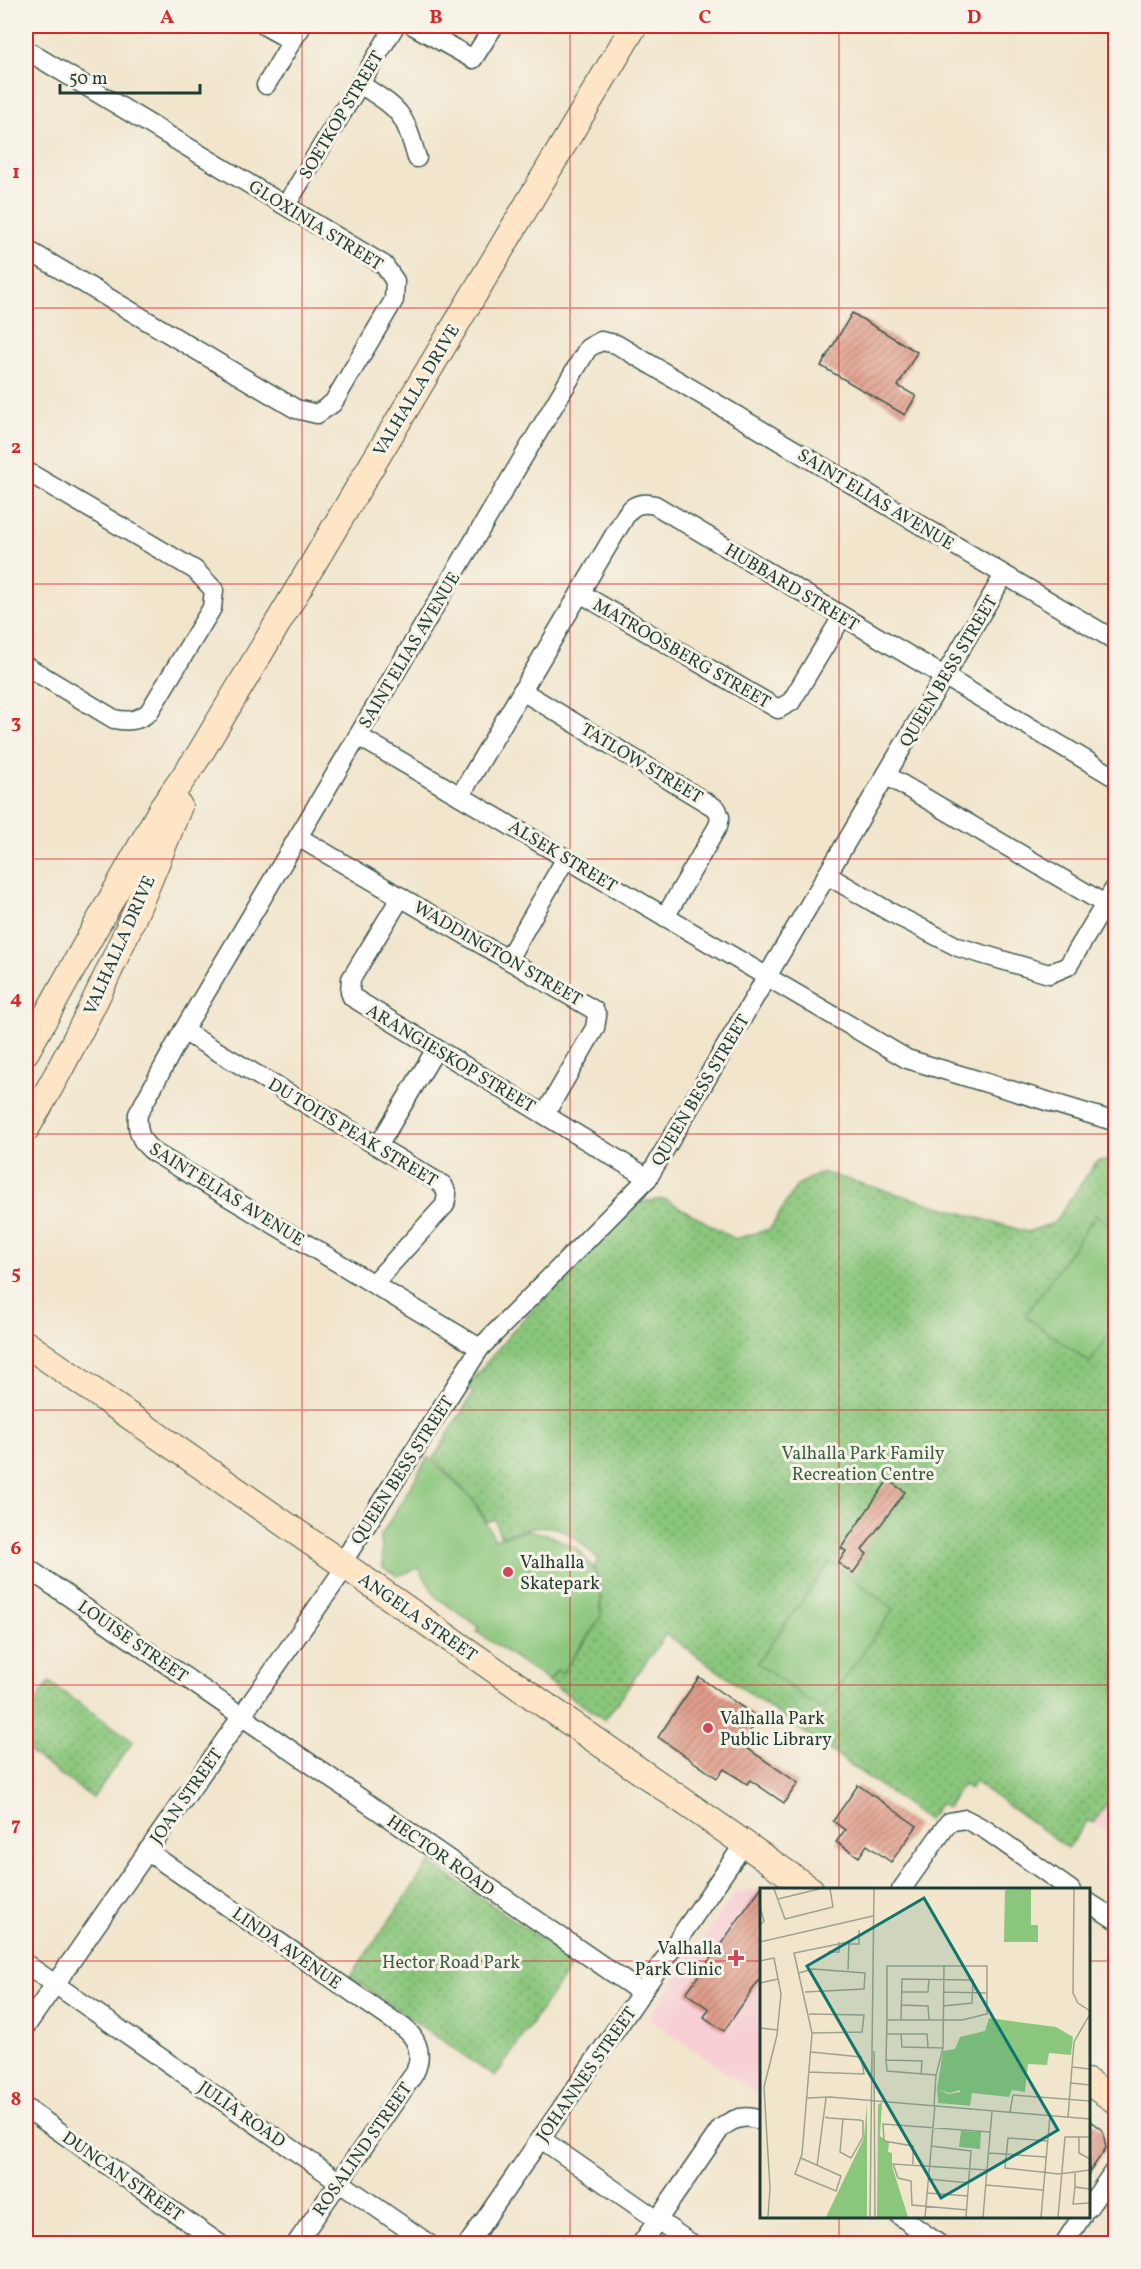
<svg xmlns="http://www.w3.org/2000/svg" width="1141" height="2269" font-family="Vollkorn,serif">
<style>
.built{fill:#f7cfd4}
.park{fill:url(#park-dots);stroke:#548258;stroke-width:1.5}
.pitch{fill:#8ac67c;stroke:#548258;stroke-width:1.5}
.building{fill:url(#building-hatch)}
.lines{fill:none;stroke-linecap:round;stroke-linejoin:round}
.street-casing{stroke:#3e564b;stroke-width:21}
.secondary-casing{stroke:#3e564b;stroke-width:28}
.street{stroke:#fff;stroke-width:18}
.secondary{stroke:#fde5c5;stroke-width:26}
.grid{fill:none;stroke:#d62828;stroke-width:1.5;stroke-opacity:0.55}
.poi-dot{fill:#d1495b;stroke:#f7f3e8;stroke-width:2}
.labels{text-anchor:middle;stroke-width:6;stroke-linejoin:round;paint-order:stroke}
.street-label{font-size:18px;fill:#1f3d34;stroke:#f7f3e8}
.park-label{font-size:18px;fill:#3a5f46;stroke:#f7f3e8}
.poi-label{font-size:18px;fill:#1f3d34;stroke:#f7f3e8;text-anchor:start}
.inset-road{fill:none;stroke:#9da28f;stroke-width:1.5}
.view{fill:#0f766e;fill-opacity:0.15;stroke:#0f766e;stroke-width:3}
.inset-edge{fill:none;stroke:#1f3d34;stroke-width:3}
.neatline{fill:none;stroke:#d62828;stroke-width:2}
.grid-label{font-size:20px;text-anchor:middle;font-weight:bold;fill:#d62828}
</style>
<defs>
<pattern id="park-dots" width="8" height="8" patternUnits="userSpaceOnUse" patternTransform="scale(1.5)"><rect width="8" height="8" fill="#8ac67c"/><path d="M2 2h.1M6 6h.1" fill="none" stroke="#70a266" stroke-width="1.8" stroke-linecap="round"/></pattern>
<pattern id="building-hatch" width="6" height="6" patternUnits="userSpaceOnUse" patternTransform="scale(1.5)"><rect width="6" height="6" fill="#e09d8b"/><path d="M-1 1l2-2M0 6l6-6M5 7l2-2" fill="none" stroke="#b58172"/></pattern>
</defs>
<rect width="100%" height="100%" fill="#f7f3e8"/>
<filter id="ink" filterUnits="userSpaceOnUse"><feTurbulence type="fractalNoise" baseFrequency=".0167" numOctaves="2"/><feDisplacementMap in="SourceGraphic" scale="12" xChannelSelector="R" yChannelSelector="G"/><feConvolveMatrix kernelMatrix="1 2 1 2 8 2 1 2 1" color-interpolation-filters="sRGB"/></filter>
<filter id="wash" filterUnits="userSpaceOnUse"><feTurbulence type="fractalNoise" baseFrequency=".008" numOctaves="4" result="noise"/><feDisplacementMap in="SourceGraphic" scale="24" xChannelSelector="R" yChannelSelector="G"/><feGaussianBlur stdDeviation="1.35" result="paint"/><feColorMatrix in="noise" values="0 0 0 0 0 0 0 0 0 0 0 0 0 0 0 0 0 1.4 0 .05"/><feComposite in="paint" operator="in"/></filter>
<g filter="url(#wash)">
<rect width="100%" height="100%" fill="#f1e5cc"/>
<g class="built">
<path d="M 1115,1791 L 1115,1838 L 1094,1823 Z"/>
<path d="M 754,1889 L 761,1893 L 761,2097 L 648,2018 L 735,1893 Z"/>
</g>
<g class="park">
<path d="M 1113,1160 L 1116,1162 L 1115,1791 L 1094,1823 L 1088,1820 L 1068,1848 L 975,1782 L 970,1789 L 963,1785 L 947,1807 L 940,1803 L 928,1820 L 666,1634 L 605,1720 L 549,1682 L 557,1670 L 562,1673 C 589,1633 614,1621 594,1567 L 598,1559 C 559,1520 551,1521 500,1536 L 495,1519 L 487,1522 L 473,1499 L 433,1459 L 473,1393 L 468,1385 L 516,1327 L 641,1202 L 665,1199 L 735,1239 L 770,1229 L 797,1185 L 822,1172 L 1027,1232 L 1054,1223 L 1097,1161 Z"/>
<path d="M 49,1682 L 133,1741 L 93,1798 L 26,1750 L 26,1716 Z"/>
<path d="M 430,1862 L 574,1962 L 495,2077 L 350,1977 Z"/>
</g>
<g class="pitch">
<path d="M 1096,1215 L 1115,1229 L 1115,1326 L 1090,1362 L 1025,1316 Z"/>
<path d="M 428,1457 L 473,1500 L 495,1539 L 527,1530 L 547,1534 L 578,1549 L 592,1567 L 600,1589 L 601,1617 L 562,1673 L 557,1670 L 549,1681 L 477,1632 L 479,1627 L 436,1597 L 419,1568 L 397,1576 L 383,1567 L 381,1536 Z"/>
<path d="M 830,1562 L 894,1609 L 822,1710 L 757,1663 Z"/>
</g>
<g id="blocks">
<g class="building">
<path d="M 852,313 L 917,352 L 898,386 L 916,396 L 905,415 L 821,366 Z"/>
<path d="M 888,1480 L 905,1492 L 862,1550 L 867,1554 L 853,1573 L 838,1563 L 846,1551 L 841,1548 Z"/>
<path d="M 699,1677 L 759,1719 L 741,1744 L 798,1783 L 784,1803 L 750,1780 L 747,1784 L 724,1769 L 717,1778 L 658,1737 Z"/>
<path d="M 858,1785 L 917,1826 L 891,1862 L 867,1845 L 859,1857 L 836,1842 L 845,1830 L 833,1821 Z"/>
<path d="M 762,1886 L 762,1976 L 724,2031 L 704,2017 L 709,2009 L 686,1993 Z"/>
<path d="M 1089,2120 L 1103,2131 L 1106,2148 L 1089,2173 Z"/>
</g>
</g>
</g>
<g filter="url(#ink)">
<use href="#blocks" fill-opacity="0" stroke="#3e564b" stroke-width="1.5"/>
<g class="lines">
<g class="street-casing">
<g id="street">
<path d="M 265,26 L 292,41 L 302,26"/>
<path d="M 414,26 L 473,59 L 494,26"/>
<path d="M 26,50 L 384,265 L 395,281 L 394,300 L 333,403 L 317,414 L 296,409 L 26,249"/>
<path d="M 360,84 C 401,111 403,110 417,158"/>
<path d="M 266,85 L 292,41"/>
<path d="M 286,205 L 395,26"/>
<path d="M 26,471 L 195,570 L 214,590 L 212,608 L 149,712 C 138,721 128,722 114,719 L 26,666"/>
<path d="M 580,593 L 778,709 L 791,702 L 842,617"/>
<path d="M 522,691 L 717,809 L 720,817 L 718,826 L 665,917"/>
<path d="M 358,736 L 907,1059 L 1113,1121 L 1116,1117"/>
<path d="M 886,775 L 1115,910"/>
<path d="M 460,796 L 626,515 C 633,504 643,502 655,505 L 1116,778"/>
<path d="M 298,837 L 594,1010 L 597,1016 L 595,1028 L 545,1114"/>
<path d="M 827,875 L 890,912 L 958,947 L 1049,974 L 1068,966 L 1116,886"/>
<path d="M 401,897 L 351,979 L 350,992 L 352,997 L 648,1178"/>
<path d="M 508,959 L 566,858"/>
<path d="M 183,1031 L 443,1185 L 447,1194 L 445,1205 L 373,1284"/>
<path d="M 378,1146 L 436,1049"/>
<path d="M 480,1348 L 155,1153 C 141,1143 136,1131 138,1114 L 183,1031 L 588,348 L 601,341 L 616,344 L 1116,641"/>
<path d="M 342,1563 L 480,1348 L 648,1178 L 1004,575"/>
<path d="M 26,1567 L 642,1993"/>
<path d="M 147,1851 L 404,2028 C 419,2040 423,2056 414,2074 L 296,2244"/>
<path d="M 901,1890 L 949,1822 L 965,1819 L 986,1830 L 1071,1890"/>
<path d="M 1088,1902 L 1116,1920"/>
<path d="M 26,1964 L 429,2244"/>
<path d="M 26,2026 L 346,1566"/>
<path d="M 26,2108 L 220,2244"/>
<path d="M 541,2139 L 692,2244"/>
<path d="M 1088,2208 L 1116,2168"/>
<path d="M 900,2216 L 939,2244"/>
<path d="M 468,2244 L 744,1844"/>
<path d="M 641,2244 L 721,2128 C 733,2118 747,2114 762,2121"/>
<path d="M 1064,2244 L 1082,2216"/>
</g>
</g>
<g class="secondary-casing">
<g id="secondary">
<path d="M 26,1052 L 161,810 L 199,755 L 634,26"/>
<path d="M 26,1129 C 87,1027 136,917 179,806"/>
<path d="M 26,1344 L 811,1890"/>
<path d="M 1088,2082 L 1116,2101"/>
</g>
</g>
<use href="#street" class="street"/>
<use href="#secondary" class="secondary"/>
</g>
</g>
<path class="grid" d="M 302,26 L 302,2244M 570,26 L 570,2244M 839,26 L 839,1890M 26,308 L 1116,308M 26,584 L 1116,584M 26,859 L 1116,859M 26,1134 L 1116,1134M 26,1410 L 1116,1410M 26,1685 L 1116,1685M 26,1961 L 762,1961M 1088,1961 L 1116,1961M 839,2216 L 839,2244"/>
<g class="poi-dot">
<circle cx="508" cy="1572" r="6"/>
<circle cx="708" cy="1728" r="6"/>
<path d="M733 1949h6v6h6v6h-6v6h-6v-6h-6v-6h6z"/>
</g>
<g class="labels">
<g class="street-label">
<text transform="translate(341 115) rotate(-59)" y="6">SOETKOP STREET</text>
<text transform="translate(316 225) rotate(32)" y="6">GLOXINIA STREET</text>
<text transform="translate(416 390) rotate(-59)" y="6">VALHALLA DRIVE</text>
<text transform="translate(876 499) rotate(31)" y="6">SAINT ELIAS AVENUE</text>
<text transform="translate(792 587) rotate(31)" y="6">HUBBARD STREET</text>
<text transform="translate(409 650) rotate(-59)" y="6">SAINT ELIAS AVENUE</text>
<text transform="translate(682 653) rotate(30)" y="6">MATROOSBERG STREET</text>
<text transform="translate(948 671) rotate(-59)" y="6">QUEEN BESS STREET</text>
<text transform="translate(642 763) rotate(31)" y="6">TATLOW STREET</text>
<text transform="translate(563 856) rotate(31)" y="6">ALSEK STREET</text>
<text transform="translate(119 945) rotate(-66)" y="6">VALHALLA DRIVE</text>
<text transform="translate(498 953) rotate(30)" y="6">WADDINGTON STREET</text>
<text transform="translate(451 1058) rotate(31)" y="6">ARANGIESKOP STREET</text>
<text transform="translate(700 1090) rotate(-59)" y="6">QUEEN BESS STREET</text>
<text transform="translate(353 1132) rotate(31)" y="6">DU TOITS PEAK STREET</text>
<text transform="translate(227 1194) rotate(32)" y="6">SAINT ELIAS AVENUE</text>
<text transform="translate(402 1470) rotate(-57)" y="6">QUEEN BESS STREET</text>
<text transform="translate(418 1617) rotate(35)" y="6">ANGELA STREET</text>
<text transform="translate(133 1641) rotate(35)" y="6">LOUISE STREET</text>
<text transform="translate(186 1796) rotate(-55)" y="6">JOAN STREET</text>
<text transform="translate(441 1855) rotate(35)" y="6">HECTOR ROAD</text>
<text transform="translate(287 1948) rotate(35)" y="6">LINDA AVENUE</text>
<text transform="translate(586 2074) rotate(-55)" y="6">JOHANNES STREET</text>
<text transform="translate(242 2114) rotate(35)" y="6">JULIA ROAD</text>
<text transform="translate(362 2149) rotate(-55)" y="6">ROSALIND STREET</text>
<text transform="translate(123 2176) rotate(35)" y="6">DUNCAN STREET</text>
</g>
<g class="park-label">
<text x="863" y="1459">Valhalla Park Family<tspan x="863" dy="21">Recreation Centre</tspan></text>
<text x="451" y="1968">Hector Road Park</text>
</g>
<g class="poi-label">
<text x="520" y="1568">Valhalla<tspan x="520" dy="21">Skatepark</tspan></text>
<text x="720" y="1724">Valhalla Park<tspan x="720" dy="21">Public Library</tspan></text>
<text x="722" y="1954" text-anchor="end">Valhalla<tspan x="722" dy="21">Park Clinic</tspan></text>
</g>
</g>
<g transform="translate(760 1888)">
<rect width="330" height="330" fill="#f1e5cc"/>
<path d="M 122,214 L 120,248 L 129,255 L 128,264 L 132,265 L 132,278 L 148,329 L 117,329 L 118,217 ZM 107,215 L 107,329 L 66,329 L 104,250 Z" fill="#8ac67c"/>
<path d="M 229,130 L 296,139 L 313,149 L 311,167 L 289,165 L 287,177 L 268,176 L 265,204 L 252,202 L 249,209 L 212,205 L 210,218 L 202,217 L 200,202 L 189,205 L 177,201 L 183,163 L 195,161 L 200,149 L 225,143 ZM 201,243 L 221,244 L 220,261 L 199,259 Z" fill="#8ac67c"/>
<path d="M 271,1 L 271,37 L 278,37 L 278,54 L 244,54 L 245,2 ZM 267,140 L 289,142 L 286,174 L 264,172 ZM 177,201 L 188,206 L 201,204 L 202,217 L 178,215 Z" fill="#8ac67c"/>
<path class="inset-road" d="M 14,1 L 25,31 L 73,19 L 70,1M 314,1 L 313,105 L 318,115 L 330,123M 18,11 L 59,1M 0,19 L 4,33 L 0,37M 0,54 L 113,28M 89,56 L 99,56 L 99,42M 68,64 L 79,64 L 79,54M 0,73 L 14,70 L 21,106 L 17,147 L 4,199 L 10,300 L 8,329M 39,85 L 53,81 L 105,85 L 104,101 L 45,104M 0,95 L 18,91M 141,104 L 168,104 L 169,91M 183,104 L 227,105M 141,117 L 168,118 L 169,132M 49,126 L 104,127 L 102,144 L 52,145M 127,132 L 202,132 L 227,126 L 227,78 L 127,78 L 127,132 L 126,172 L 127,183 L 176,187M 141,132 L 142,91 L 213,92 L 212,115 L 183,118M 0,140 L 18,142M 127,146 L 167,146 L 168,159M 141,146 L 142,159 L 183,160M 114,163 L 115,329M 126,172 L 162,173 L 161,187M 312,179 L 330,181M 49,184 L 104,186 L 101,169 L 51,164M 311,195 L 330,197M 47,210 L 70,209 L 330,231M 174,217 L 176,187 L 183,160 L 184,77M 250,224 L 253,207 L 330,213M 65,229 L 69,230 L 83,231 L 100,232 L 103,233 L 103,249 L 91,270 L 80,264 L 83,231M 308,229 L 314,154 L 330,126M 319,248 L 319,265 L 330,271M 288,253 L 248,250 L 245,280 L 299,286 L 330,282M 171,258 L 211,263 L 206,329M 229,265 L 286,269M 41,270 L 81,288 L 76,303 L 35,286 L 42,266 L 52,145 L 34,65 L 89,54 L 88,82M 153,276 L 153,258 L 124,253 L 123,236 L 230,244M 57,278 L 66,210M 315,284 L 315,299 L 330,301M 168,291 L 209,295M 226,297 L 283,302M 315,299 L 313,316 L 330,315M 167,305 L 208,308M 207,322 L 152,317 L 151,293 L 138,290 L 133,276 L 227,282M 110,329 L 114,1M 165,329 L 175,217M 223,329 L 232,223M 281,329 L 290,227M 298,329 L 305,249 L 330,249"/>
<path class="view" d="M 164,10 L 298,242 L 181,310 L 47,78 Z"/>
<rect width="330" height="330" class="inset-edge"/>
</g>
<rect width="1141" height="2269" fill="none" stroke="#f7f3e8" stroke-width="66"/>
<path d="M60 84v9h140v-9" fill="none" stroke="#1f3d34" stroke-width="3"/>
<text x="69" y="84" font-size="18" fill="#1f3d34" stroke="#f7f3e8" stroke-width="4.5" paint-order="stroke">50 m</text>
<rect x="33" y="33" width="1075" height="2203" class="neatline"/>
<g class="grid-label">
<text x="167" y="23">A</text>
<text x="436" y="23">B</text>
<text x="705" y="23">C</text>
<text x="974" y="23">D</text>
<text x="16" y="178">1</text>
<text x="16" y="453">2</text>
<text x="16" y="728">3</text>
<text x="16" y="1004">4</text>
<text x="16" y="1279">5</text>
<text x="16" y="1554">6</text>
<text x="16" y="1830">7</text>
<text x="16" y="2105">8</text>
</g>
</svg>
